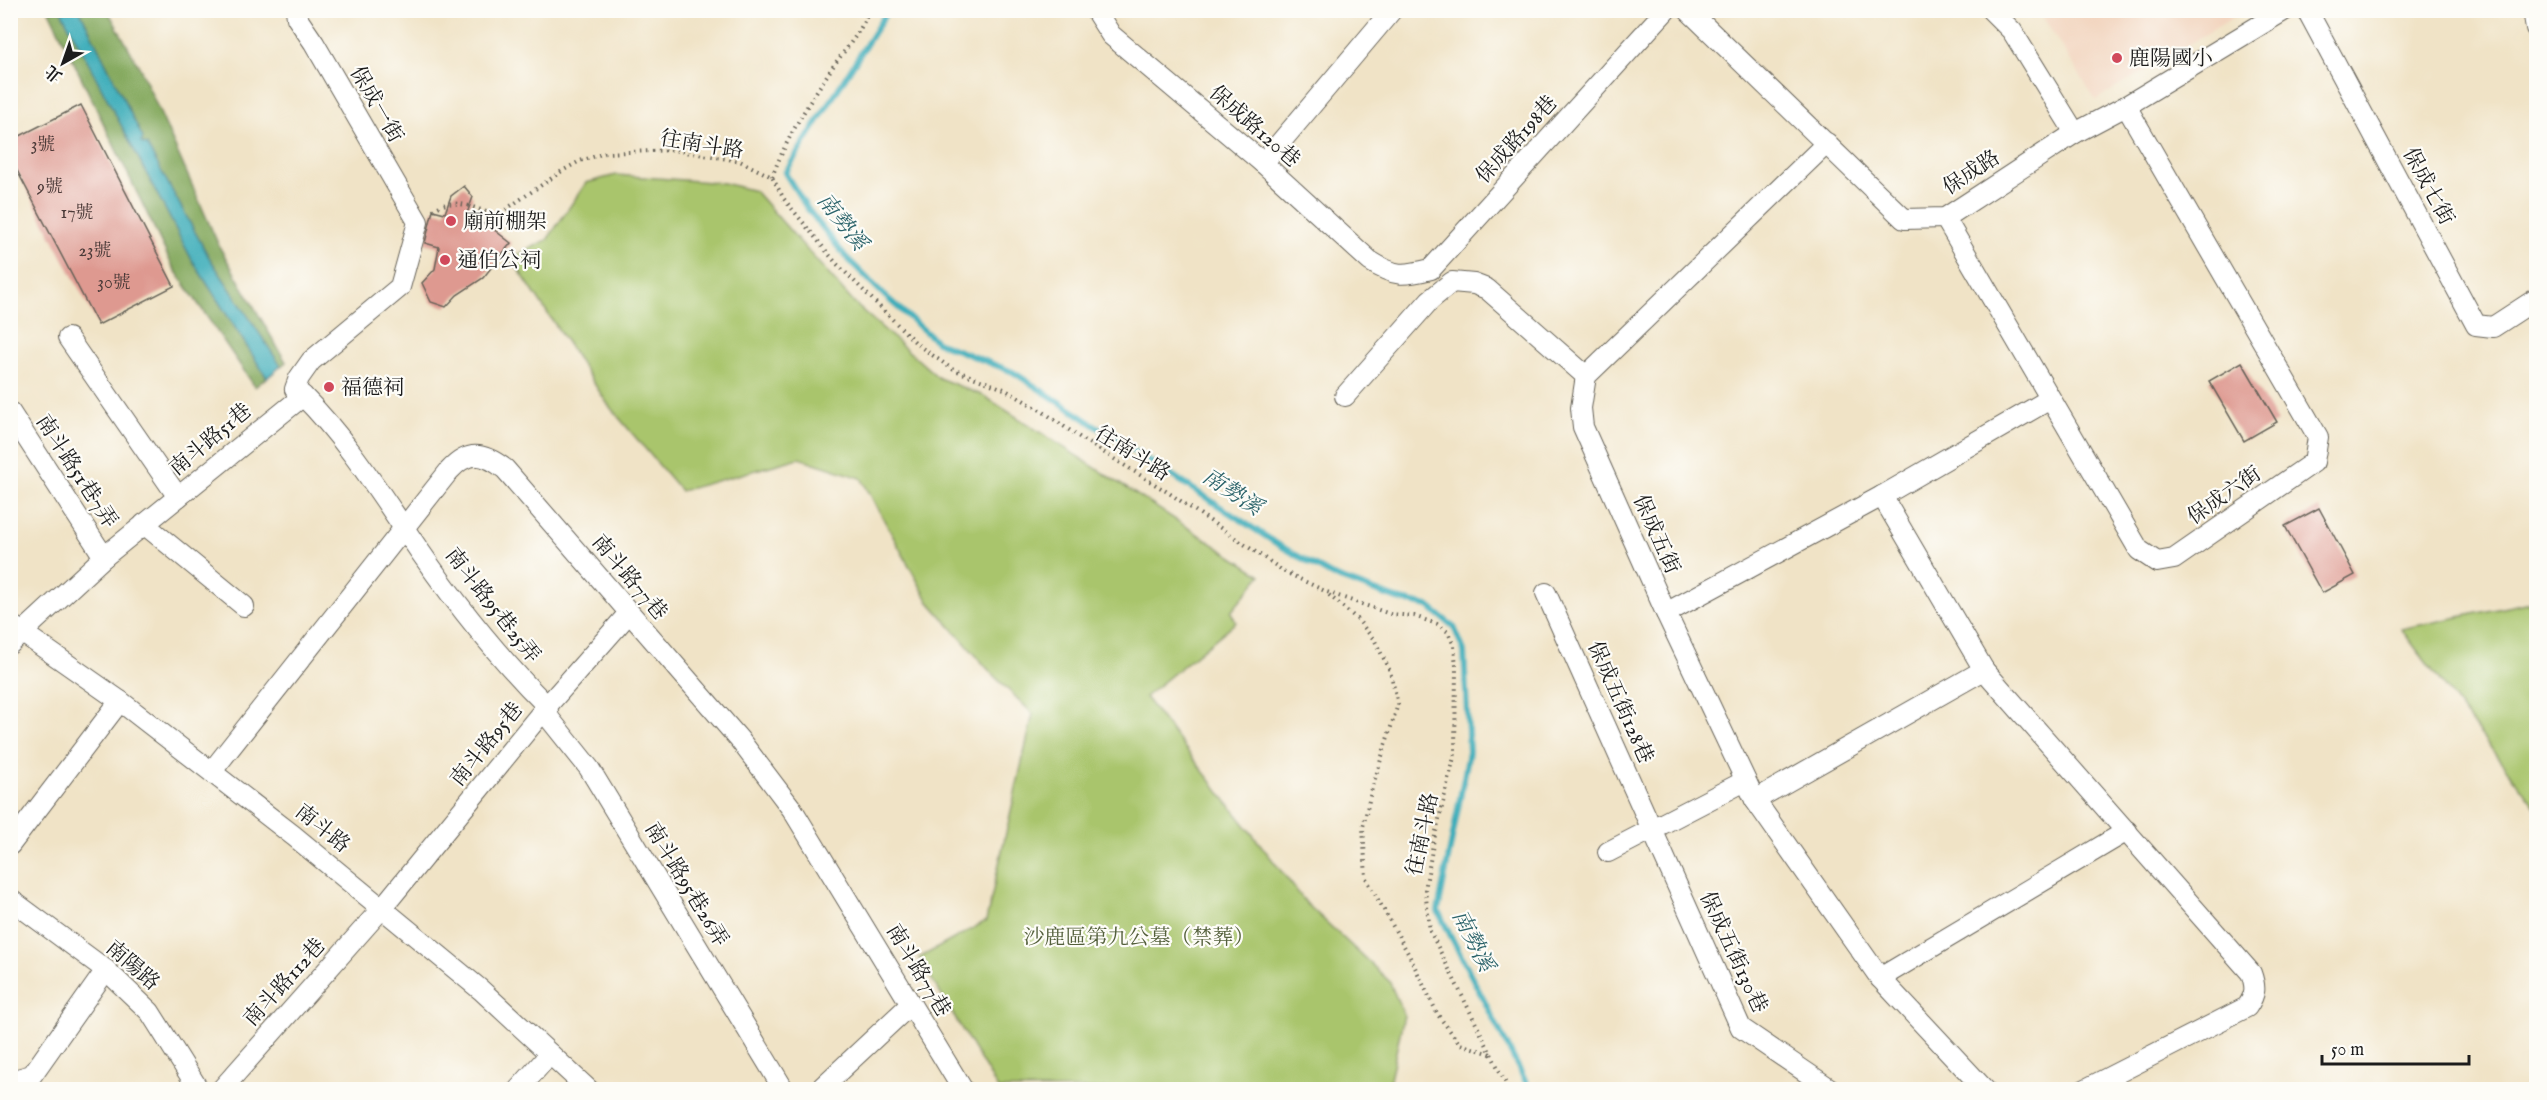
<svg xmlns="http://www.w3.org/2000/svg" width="2547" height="1100" font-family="'IM FELL English','Noto Serif TC',serif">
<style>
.built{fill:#f2d4be}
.green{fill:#a9c56c;stroke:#627044;stroke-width:1.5}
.forest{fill:#86aa60;stroke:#51633e;stroke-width:1.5}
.water{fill:#3dadba;stroke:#2c646b;stroke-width:1.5}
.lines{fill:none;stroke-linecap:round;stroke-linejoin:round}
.stream{stroke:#3dadba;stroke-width:6}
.building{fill:#de9990}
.minor-casing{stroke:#666258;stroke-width:22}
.path{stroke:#666258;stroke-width:4;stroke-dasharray:1.5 4.5;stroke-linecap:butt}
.minor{stroke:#fff;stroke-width:20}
.poi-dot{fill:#d1495b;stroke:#fdfcf7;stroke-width:2}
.labels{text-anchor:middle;stroke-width:4.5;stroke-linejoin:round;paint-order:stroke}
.number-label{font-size:18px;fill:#4c3b39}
.poi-label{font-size:21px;fill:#1c1c1c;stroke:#fdfcf7;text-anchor:start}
.street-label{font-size:21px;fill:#1c1c1c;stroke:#fdfcf7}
.park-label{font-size:21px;fill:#54603c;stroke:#fdfcf7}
.water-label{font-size:22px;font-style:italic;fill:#2c646b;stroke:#fdfcf7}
</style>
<rect width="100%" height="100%" fill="#fdfcf7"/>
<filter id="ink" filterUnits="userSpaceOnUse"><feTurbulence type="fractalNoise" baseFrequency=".0167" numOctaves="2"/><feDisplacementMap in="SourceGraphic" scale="12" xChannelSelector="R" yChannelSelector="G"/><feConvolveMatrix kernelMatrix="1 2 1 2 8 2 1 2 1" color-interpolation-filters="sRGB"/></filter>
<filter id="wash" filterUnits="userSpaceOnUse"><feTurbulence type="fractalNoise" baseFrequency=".008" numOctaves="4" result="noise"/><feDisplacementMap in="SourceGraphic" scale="24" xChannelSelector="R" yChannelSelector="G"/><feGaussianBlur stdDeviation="1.35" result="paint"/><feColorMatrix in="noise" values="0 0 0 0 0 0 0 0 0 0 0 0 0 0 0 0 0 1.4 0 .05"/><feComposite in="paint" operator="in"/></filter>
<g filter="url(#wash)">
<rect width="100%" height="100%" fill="#f0e3c6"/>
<path class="built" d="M 2036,11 L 2244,11 L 2096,100 L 2042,16 Z"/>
<g class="green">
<path d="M 616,175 L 724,183 L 755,191 L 855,304 L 939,378 L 984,396 L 1261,575 L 1231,612 L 1236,622 L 1145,697 L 1307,904 L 1389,981 L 1404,1015 L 1388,1089 L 998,1089 L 919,958 L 986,921 L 1033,714 L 993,675 L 929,602 L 861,478 L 799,458 L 681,491 L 609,406 L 511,258 L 547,240 L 586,183 Z"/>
<path d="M 2536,601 L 2536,808 L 2401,629 Z"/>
</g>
<path class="forest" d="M 49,11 L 108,11 L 141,70 L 220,248 L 286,362 L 255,387 L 173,267 Z"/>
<path class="water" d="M 61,11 L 80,11 L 143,138 L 141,143 L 147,145 L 209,257 L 281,366 L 267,378 L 192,260 Z"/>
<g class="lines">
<path class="stream" d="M 888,10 L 785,173 L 807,208 L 846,257 L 884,295 L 937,342 L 1013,372 L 1279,545 L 1331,575 L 1397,599 L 1428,606 L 1454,627 L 1464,651 L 1469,752 L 1438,911 L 1530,1090"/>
</g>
<g id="blocks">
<g class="building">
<path d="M 81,105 L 174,286 L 98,325 L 10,157 L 10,141 Z"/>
<path d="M 464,186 L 473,197 L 465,219 L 488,225 L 511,243 L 483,278 L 457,295 L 446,307 L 431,302 L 422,283 L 435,269 L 439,247 L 425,243 L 433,210 L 445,213 L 451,196 Z"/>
<path d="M 2242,362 L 2277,422 L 2244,441 L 2209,381 Z"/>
<path d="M 2319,508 L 2355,575 L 2322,593 L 2285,526 Z"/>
</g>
</g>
</g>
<g filter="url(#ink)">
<use href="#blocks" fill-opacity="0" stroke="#666258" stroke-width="1.5"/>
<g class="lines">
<g class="minor-casing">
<g id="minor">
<path d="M 296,10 L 297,18 L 314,43 L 418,222 L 400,287 L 311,361 L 299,378 L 295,389 L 303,396"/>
<path d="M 1095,10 L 1111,35 L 1263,163 L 1370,261 C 1395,277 1403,276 1431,269 L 1666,10"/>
<path d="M 1688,10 L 1904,219 L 1945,218 L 2075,133 L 2126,106 L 2285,10"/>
<path d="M 1991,10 L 2012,31 L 2075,133"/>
<path d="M 2307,10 L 2476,325 L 2493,327 L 2536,299"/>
<path d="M 2533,10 L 2536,28"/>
<path d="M 1827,143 L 1586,376 L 1581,408 L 1583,427 L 1666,613 L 1755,800 L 1880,978 L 1985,1090"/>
<path d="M 1263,163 L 1392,10"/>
<path d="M 1945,218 L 2139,550 L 2157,562 L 2174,559 L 2314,462 L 2318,437 L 2126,106"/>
<path d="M 68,338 L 178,497"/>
<path d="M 1345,396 L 1430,300 L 1452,282 L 1474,284 L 1487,289 L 1586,376"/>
<path d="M 10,412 L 104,557"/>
<path d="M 1882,496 L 1984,670 L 2251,973 C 2256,987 2256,994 2247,1007 L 2084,1090"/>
<path d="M 144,524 L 244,606"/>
<path d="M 1546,593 L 1741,1028 L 1832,1090"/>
<path d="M 1666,613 L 1882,496 L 2050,399"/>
<path d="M 10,624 L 120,701 L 294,836 L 481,990 L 589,1090"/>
<path d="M 10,644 L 104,557 L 303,396 C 343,436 374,484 406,531 C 448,594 494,653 547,706 L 549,718 L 589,768 L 784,1090"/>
<path d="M 212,771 L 449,471 C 468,450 483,452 505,469 L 739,739 L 792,809 L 963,1090"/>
<path d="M 1755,800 L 1984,670"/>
<path d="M 10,845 L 120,701"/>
<path d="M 1608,852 L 1745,781"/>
<path d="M 10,899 L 106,970 L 150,1012 L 199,1090"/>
<path d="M 1880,978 L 2127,831"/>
<path d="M 10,1081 L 32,1075 L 106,970"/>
<path d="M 221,1090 L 383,907 L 547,706 L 629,613"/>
<path d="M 518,1090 L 550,1054"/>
<path d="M 819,1090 L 911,1004"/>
</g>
</g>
<g class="path">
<path d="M 772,177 C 786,139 809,102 832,68 C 845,49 861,33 869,10"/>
<path d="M 433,210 C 452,196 476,208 496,216 L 562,171 L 580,161 L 605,153 L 673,150 L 740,161 L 772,177 L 784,199 L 836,263 L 918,345 L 952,369 L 1004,389 L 1042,411 L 1082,439 L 1169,493 L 1285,572 L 1327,592 L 1390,614 L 1414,616 L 1437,624 L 1448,632 L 1454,646 L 1456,666 L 1455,753 L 1433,844 L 1425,890 L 1430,931 L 1509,1090"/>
<path d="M 1329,595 L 1358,620 L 1375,641 L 1390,671 L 1398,704 L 1371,792 L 1363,827 L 1366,878 L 1409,955 L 1438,1015 L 1460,1044 L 1491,1054"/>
</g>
<use href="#minor" class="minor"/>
</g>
</g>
<g class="poi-dot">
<circle cx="2117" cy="58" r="6"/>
<circle cx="451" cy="221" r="6"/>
<circle cx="445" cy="260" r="6"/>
<circle cx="329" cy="387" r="6"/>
</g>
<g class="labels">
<g class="number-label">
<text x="43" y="150">3號</text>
<text x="50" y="192">9號</text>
<text x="77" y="218">17號</text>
<text x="95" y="256">23號</text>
<text x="114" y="288">30號</text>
</g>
<g class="poi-label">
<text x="2129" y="65">鹿陽國小</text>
<text x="463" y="228">廟前棚架</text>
<text x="457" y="267">通伯公祠</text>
<text x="341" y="394">福德祠</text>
</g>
<g class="street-label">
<text transform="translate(377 104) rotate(60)" y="7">保成一街</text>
<text transform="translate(1255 126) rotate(41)" y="7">保成路120巷</text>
<text transform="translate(1516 139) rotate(-48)" y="7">保成路198巷</text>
<text transform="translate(702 144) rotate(9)" y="7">往南斗路</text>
<text transform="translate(1971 172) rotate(-33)" y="7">保成路</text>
<text transform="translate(2429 186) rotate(62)" y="7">保成七街</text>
<text transform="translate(210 439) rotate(-40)" y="7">南斗路51巷</text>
<text transform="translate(1133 453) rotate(32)" y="7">往南斗路</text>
<text transform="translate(77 471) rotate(57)" y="7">南斗路51巷7弄</text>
<text transform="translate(2224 495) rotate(-35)" y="7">保成六街</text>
<text transform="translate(1657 534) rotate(66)" y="7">保成五街</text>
<text transform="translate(630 577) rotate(50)" y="7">南斗路77巷</text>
<text transform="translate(493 605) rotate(52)" y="7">南斗路95巷25弄</text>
<text transform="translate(1621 702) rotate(66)" y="7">保成五街128巷</text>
<text transform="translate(486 744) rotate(-51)" y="7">南斗路95巷</text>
<text transform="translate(323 828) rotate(39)" y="7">南斗路</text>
<text transform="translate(1422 834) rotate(-78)" y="7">往南斗路</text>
<text transform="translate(687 884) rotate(59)" y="7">南斗路95巷26弄</text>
<text transform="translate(1734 952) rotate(65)" y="7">保成五街130巷</text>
<text transform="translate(133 965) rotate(41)" y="7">南陽路</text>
<text transform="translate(919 970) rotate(59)" y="7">南斗路77巷</text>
<text transform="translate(284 982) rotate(-48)" y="7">南斗路112巷</text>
</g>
<g class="park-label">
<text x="1139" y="944">沙鹿區第九公墓（禁葬）</text>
</g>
<g class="water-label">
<text transform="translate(843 221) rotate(52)" y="8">南勢溪</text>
<text transform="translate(1233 491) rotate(33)" y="8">南勢溪</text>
<text transform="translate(1474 940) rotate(63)" y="8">南勢溪</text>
</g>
</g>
<rect width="2547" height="1100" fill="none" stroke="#fdfcf7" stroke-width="36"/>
<g transform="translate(63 63) rotate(220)" stroke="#fdfcf7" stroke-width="4.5" paint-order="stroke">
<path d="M0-4.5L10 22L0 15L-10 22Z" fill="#1c1c1c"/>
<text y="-9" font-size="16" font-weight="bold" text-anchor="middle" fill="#1c1c1c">北</text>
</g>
<path d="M2322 1055v9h147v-9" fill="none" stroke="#1c1c1c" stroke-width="3"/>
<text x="2331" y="1055" font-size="18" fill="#1c1c1c" stroke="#fdfcf7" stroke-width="4.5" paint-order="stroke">50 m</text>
</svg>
